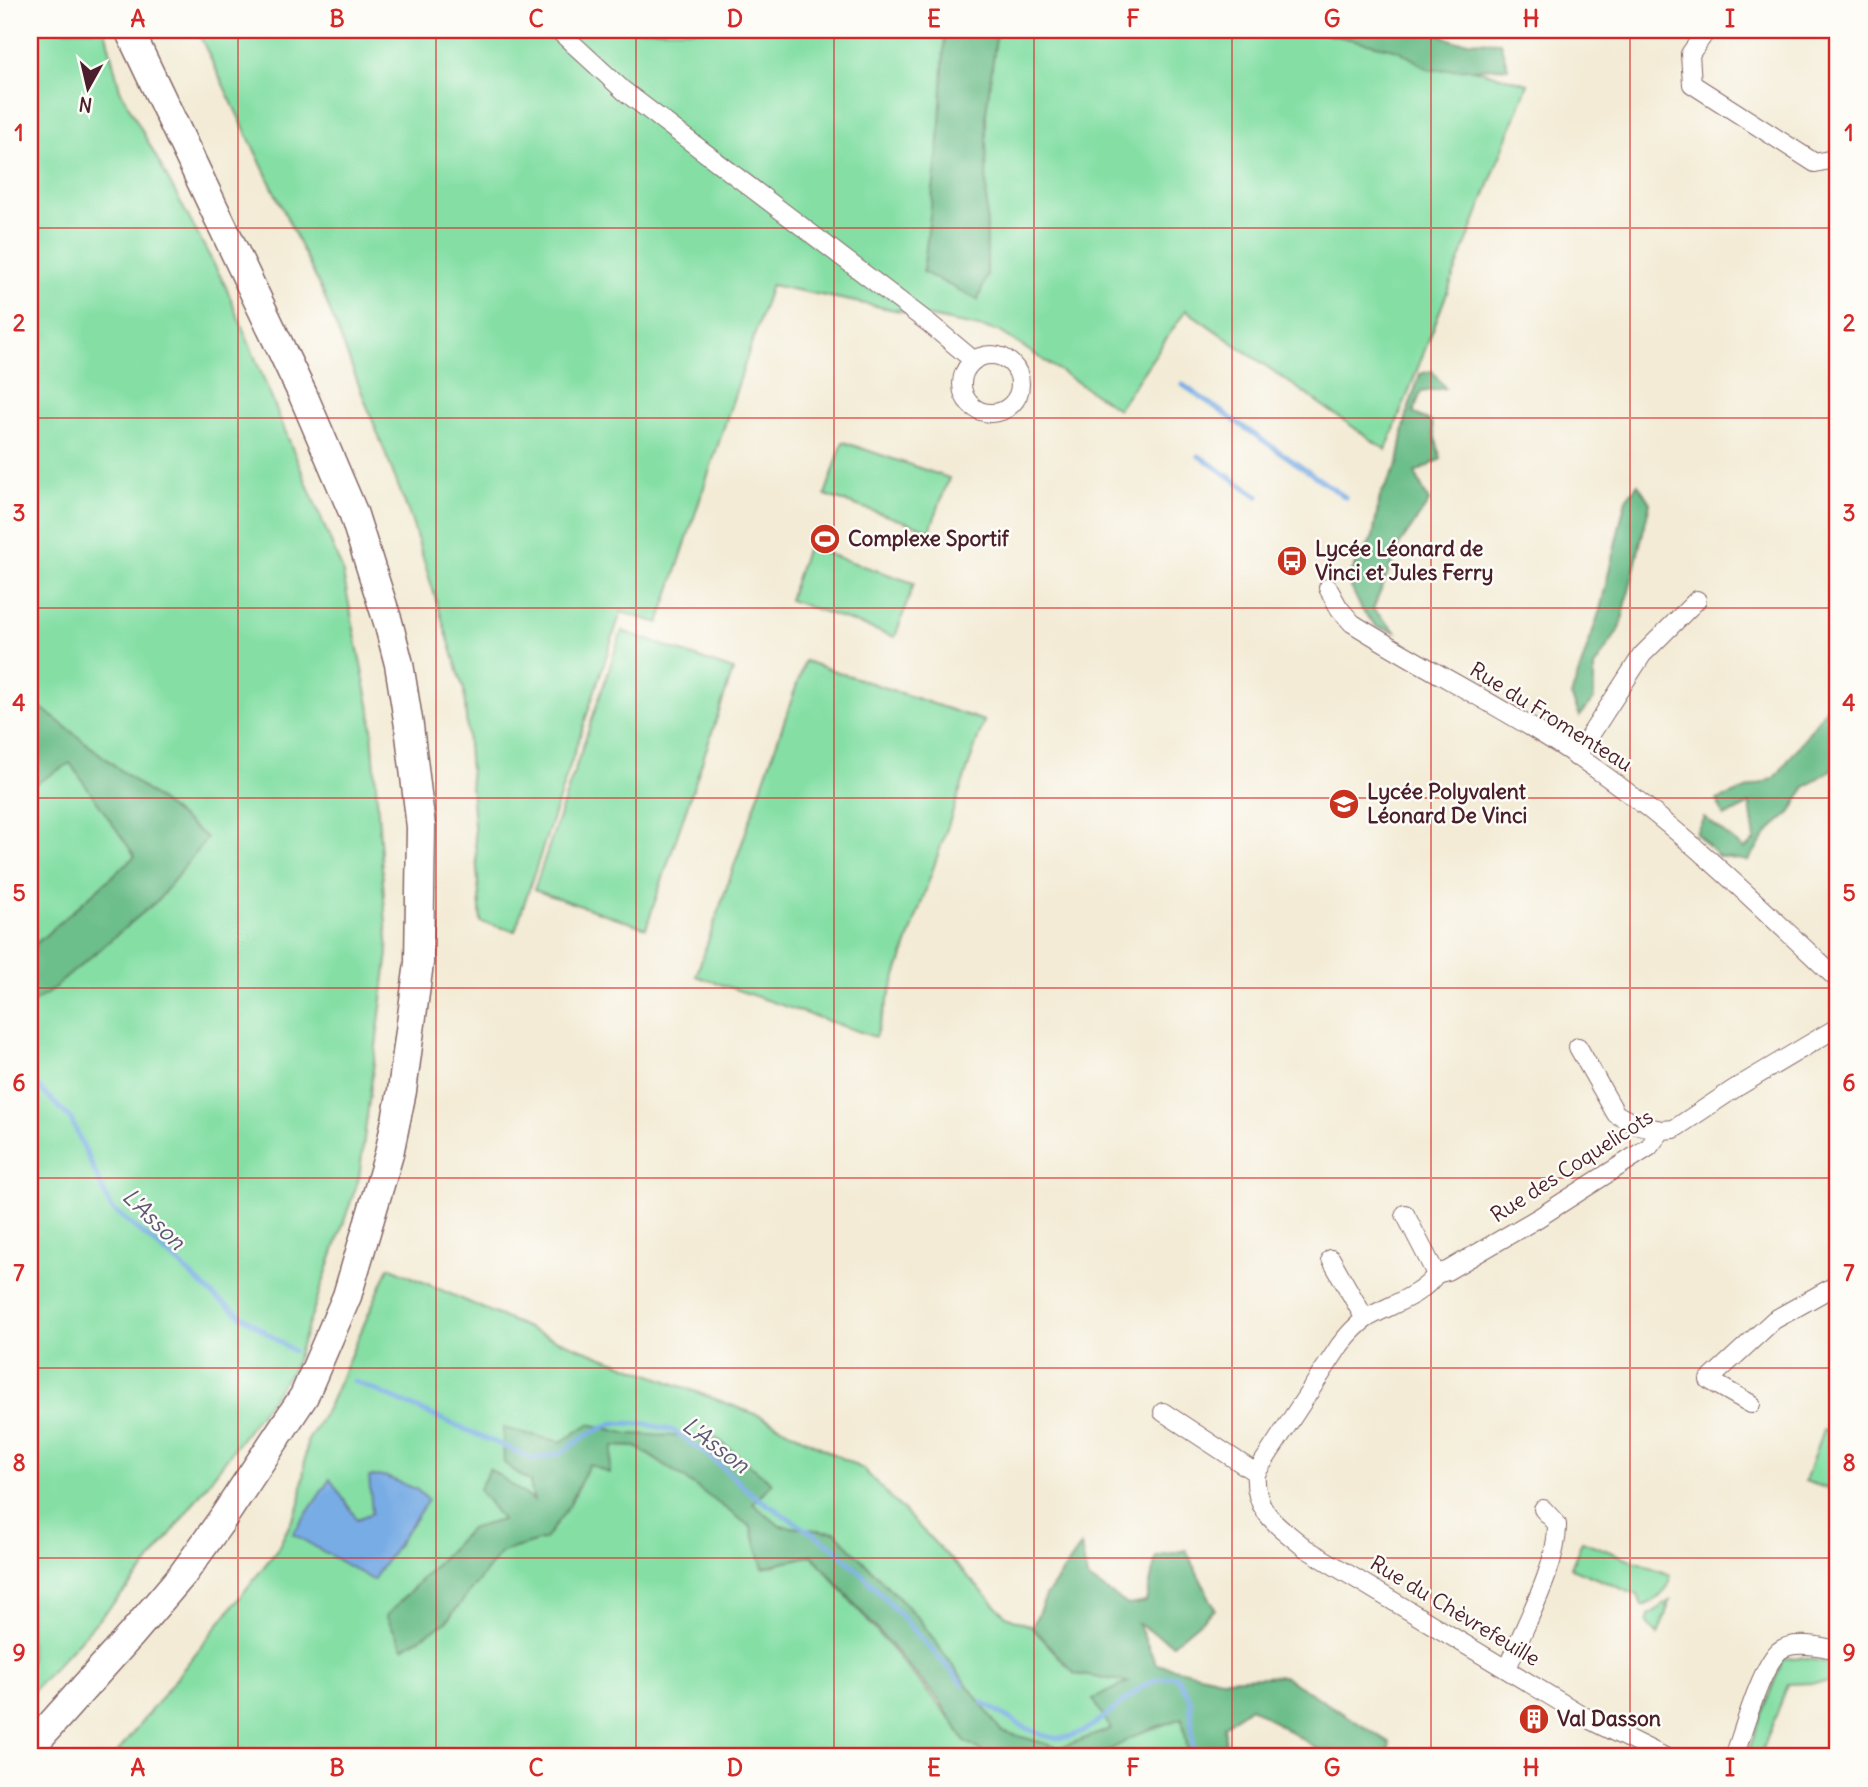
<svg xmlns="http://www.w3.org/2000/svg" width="1868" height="1787" font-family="Delius,sans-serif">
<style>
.green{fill:#85dfa5;stroke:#687f68;stroke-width:2}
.forest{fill:#6cbe8a;stroke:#5b6e5a;stroke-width:2}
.water{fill:#78ace5;stroke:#616688;stroke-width:2}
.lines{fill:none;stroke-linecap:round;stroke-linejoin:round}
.stream{stroke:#78ace5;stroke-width:5}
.street-casing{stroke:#856666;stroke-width:20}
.primary-casing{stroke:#856666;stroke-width:31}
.street{stroke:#fff;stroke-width:18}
.primary{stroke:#fff;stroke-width:28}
.grid{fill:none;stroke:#d62828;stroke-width:2;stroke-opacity:0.55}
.labels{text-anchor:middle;stroke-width:5;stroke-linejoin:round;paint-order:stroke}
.poi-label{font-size:21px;font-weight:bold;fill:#4a1f2b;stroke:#fdfcf7;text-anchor:start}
.street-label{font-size:21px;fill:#4a1f2b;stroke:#fdfcf7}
.water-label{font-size:23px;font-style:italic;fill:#5c5775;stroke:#fdfcf7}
.neatline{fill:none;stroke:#d62828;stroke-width:2.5}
.grid-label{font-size:23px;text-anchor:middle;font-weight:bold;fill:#d62828}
</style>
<rect width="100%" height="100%" fill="#fdfcf7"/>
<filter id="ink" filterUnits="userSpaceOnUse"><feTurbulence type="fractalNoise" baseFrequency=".0143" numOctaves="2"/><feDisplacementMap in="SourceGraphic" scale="14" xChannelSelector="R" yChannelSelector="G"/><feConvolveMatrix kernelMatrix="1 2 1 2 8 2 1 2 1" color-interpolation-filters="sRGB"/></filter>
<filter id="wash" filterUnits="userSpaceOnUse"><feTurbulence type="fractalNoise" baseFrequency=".00686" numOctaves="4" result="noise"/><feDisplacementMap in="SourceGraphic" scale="28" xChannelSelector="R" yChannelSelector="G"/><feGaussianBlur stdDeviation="1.57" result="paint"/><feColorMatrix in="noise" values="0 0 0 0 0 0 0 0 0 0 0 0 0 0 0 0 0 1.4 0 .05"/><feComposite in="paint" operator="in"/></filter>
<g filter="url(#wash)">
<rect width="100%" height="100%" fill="#f3ebd5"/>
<g class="green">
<path d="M 30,30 L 105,30 L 120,90 L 225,285 L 342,569 L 371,715 L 388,953 L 359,1178 L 293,1369 L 143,1571 L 30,1694 Z"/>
<path d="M 197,30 L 1328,30 L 1528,84 L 1386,450 L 1186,310 L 1118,409 L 999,331 L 771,285 L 659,623 L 621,612 L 515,931 L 481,922 L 464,690 L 411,519 L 323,293 Z"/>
<path d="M 843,442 L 949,478 L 930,530 L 825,495 Z"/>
<path d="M 807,547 L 914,583 L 895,637 L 789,600 Z"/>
<path d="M 622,631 L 733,670 L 646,928 L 534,890 Z"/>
<path d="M 805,661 L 984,721 L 875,1037 L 696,976 Z"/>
<path d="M 389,1267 L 539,1333 L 760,1416 L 863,1469 L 1006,1616 L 1032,1627 L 1075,1674 L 1130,1682 L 1093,1699 L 1112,1729 L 1059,1748 L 1001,1731 L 918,1618 L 835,1533 L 780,1526 L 752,1504 L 772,1483 L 716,1438 L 628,1434 L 589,1424 L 561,1442 L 503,1429 L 504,1463 L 530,1482 L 534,1502 L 489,1469 L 503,1520 L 445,1623 L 501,1552 L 545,1539 L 569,1506 L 589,1464 L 613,1446 L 636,1447 L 684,1478 L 751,1527 L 763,1568 L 812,1555 L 953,1722 L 965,1741 L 993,1757 L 114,1757 L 277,1550 L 300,1504 L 307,1442 L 328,1407 Z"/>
<path d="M 1823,1430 L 1838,1436 L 1838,1492 L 1805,1481 Z"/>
<path d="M 1582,1541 L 1671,1575 C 1666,1593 1659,1600 1642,1606 L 1637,1595 L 1571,1568 Z"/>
<path d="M 1670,1601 L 1658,1635 L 1647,1623 L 1649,1615 Z"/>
<path d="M 1800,1657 L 1832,1664 L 1838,1675 L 1838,1682 L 1788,1684 L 1760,1757 L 1746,1757 L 1783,1659 Z"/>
<path d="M 1182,1718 L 1189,1757 L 1097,1757 L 1142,1732 Z"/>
</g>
<g class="forest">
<path d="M 945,30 L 997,30 L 986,113 L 987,275 L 978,300 L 923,272 L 939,141 Z"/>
<path d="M 1309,30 L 1431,30 L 1454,41 L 1500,42 L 1508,68 L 1430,70 L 1398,50 Z"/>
<path d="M 1432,371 L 1445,388 L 1421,392 L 1413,413 L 1431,422 L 1441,459 L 1415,473 L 1429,502 L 1400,544 L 1373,609 L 1396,632 L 1377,627 L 1362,610 L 1347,579 L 1373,537 L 1380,496 L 1398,464 L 1406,417 L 1420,374 Z"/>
<path d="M 1638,484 L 1650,503 L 1620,628 L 1594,667 L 1594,699 L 1580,716 L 1571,696 L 1600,610 L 1626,499 Z"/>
<path d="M 1838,693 L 1838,765 L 1804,788 L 1791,812 L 1769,831 L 1748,861 L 1718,856 L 1696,833 L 1704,817 L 1744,849 L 1755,840 L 1750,804 L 1724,817 L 1717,800 L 1775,778 Z"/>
<path d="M 30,699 L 207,838 L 159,899 L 48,993 L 30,1004 L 30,949 L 135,856 L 70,763 L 30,787 Z"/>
<path d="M 589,1424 L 628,1434 L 716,1438 L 772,1483 L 753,1504 L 780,1526 L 835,1532 L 918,1618 L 1001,1731 L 1059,1748 L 1111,1729 L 1093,1699 L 1128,1682 L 1075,1674 L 1032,1627 L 1046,1596 L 1081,1546 L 1087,1578 L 1128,1605 L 1146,1602 L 1156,1557 L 1186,1550 L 1215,1609 L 1173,1644 L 1138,1624 L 1156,1664 L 1221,1679 L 1283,1676 L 1390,1743 L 1387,1757 L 1331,1757 L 1250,1707 L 1224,1726 L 1227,1757 L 1189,1757 L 1182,1718 L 1142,1732 L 1097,1757 L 993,1757 L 965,1741 L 941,1703 L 812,1555 L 763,1568 L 751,1527 L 684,1478 L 637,1447 L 613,1446 L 609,1473 L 589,1464 L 569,1506 L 545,1539 L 501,1552 L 445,1623 L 403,1648 L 386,1616 L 470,1529 L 502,1520 L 479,1489 L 490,1469 L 534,1501 L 530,1482 L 504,1463 L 503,1428 L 561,1442 Z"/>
</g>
<path class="water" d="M 384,1476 L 416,1489 L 428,1500 L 373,1580 L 293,1534 L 330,1479 L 357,1519 L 372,1513 L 369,1477 Z"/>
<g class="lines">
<g class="stream">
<path d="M 1183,385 L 1345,497"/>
<path d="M 1199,456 L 1258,496"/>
<path d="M 30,1079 L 71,1119 L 111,1208 L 174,1259 L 216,1298 L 293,1351"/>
<path d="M 354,1381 L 533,1459 L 559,1454 L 587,1435 L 613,1423 L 646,1424 L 674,1431 L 713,1459 L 753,1495 L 835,1548 L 869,1581 L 963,1684"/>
<path d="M 982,1702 C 1001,1713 1028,1732 1049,1737 C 1084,1746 1122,1698 1150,1682 C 1157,1678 1168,1677 1176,1676 L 1190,1698 L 1194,1757"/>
</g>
</g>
</g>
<g filter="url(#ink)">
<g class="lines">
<g class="street-casing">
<g id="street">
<path d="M 558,30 L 624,91 L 930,324 L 973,360"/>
<path d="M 1707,30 L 1690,54 L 1692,84 L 1815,163 L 1838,158"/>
<circle cx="991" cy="384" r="29"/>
<path d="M 1328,588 L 1339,608 L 1352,623 C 1436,676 1526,718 1607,777 C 1690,837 1764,910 1838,980"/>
<path d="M 1576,757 L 1642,655 L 1697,600"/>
<path d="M 1578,1047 L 1616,1114 L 1637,1125 L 1662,1130"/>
<path d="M 1405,1214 L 1436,1274"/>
<path d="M 1331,1259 L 1365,1319"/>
<path d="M 1751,1404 L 1709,1380 L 1774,1320 L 1838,1284"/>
<path d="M 1163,1412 L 1256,1473"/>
<path d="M 1507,1669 C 1523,1627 1558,1567 1557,1524 L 1543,1509"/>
<path d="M 1665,1757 L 1592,1721 L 1305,1548 C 1278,1525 1253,1512 1256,1473 L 1340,1345 C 1348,1335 1356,1325 1367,1318 C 1389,1305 1422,1296 1436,1274 L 1447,1271 L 1538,1218 L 1649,1147 L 1662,1130 L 1674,1129 L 1734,1089 L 1838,1027"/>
<path d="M 1734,1757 C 1743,1732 1761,1667 1779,1651 C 1792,1640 1823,1646 1838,1651"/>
</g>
</g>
<g class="primary-casing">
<path id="primary" d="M 30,1748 L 131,1635 L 183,1574 L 221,1521 L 304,1396 L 347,1296 L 389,1154 L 402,1091 L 419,963 L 421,827 L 409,726 L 399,664 L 388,622 L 353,512 L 303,395 L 129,30"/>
</g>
<use href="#street" class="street"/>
<use href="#primary" class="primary"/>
</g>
</g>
<path class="grid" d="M 238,30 L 238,1757M 436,30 L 436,1757M 636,30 L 636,1757M 834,30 L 834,1757M 1034,30 L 1034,1757M 1232,30 L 1232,1757M 1431,30 L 1431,1757M 1630,30 L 1630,1757M 30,228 L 1838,228M 30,418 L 1838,418M 30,608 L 1838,608M 30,798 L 1838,798M 30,988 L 1838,988M 30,1178 L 1838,1178M 30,1368 L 1838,1368M 30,1558 L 1838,1558"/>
<defs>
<g id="stadium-disc" transform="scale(1.575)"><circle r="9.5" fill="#c8321e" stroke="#fdfcf7"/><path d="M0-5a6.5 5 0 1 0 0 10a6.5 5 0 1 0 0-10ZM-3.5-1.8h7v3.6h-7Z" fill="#fff"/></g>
<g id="bus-disc" transform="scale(1.575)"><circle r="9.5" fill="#c8321e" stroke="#fdfcf7"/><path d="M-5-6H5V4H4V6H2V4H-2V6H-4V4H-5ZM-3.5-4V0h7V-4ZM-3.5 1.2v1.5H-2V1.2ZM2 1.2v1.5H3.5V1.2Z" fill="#fff"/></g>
<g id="school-disc" transform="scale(1.575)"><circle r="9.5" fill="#c8321e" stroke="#fdfcf7"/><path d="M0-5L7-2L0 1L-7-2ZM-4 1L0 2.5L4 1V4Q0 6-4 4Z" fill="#fff"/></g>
<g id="building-disc" transform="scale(1.575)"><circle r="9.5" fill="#c8321e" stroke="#fdfcf7"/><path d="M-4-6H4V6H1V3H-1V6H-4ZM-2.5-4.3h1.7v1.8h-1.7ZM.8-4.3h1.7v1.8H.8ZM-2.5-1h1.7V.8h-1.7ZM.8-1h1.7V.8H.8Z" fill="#fff"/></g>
</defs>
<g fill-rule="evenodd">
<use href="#stadium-disc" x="825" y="539"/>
<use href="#bus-disc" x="1292" y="561"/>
<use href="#school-disc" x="1344" y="804"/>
<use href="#building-disc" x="1534" y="1719"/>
</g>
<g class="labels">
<g class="poi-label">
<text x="848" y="546">Complexe Sportif</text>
<text x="1315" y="556">Lycée Léonard de<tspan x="1315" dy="24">Vinci et Jules Ferry</tspan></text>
<text x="1367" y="799">Lycée Polyvalent<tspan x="1367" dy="24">Léonard De Vinci</tspan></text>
<text x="1557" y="1726">Val Dasson</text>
</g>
<g class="street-label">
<text transform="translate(1551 717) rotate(32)" y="7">Rue du Fromenteau</text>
<text transform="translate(1572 1166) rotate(-33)" y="7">Rue des Coquelicots</text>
<text transform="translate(1455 1611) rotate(31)" y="7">Rue du Chèvrefeuille</text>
</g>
<g class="water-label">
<text transform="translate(154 1219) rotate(44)" y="8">L'Asson</text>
<text transform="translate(716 1445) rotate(37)" y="8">L'Asson</text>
</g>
</g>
<rect width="1868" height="1787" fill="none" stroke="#fdfcf7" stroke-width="77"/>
<g transform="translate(88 88) rotate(188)" stroke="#fdfcf7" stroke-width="5" paint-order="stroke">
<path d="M0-5L12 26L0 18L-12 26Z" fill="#4a1f2b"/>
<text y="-10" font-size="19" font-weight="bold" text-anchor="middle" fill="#4a1f2b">N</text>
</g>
<rect x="38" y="38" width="1791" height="1710" class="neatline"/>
<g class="grid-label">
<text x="138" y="27">A</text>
<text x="337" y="27">B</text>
<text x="536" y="27">C</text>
<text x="735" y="27">D</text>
<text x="934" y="27">E</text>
<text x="1133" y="27">F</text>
<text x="1332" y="27">G</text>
<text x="1531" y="27">H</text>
<text x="1730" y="27">I</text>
<text x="19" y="141">1</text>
<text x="1849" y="141">1</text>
<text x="19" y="331">2</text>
<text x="1849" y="331">2</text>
<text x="19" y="521">3</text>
<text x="1849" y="521">3</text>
<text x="19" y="711">4</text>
<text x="1849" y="711">4</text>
<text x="19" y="901">5</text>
<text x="1849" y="901">5</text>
<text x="19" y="1091">6</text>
<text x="1849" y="1091">6</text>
<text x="19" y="1281">7</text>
<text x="1849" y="1281">7</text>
<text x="19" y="1471">8</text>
<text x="1849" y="1471">8</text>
<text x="19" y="1661">9</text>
<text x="1849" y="1661">9</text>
<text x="138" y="1776">A</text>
<text x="337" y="1776">B</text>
<text x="536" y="1776">C</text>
<text x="735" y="1776">D</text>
<text x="934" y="1776">E</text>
<text x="1133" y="1776">F</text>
<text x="1332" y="1776">G</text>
<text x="1531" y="1776">H</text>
<text x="1730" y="1776">I</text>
</g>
</svg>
